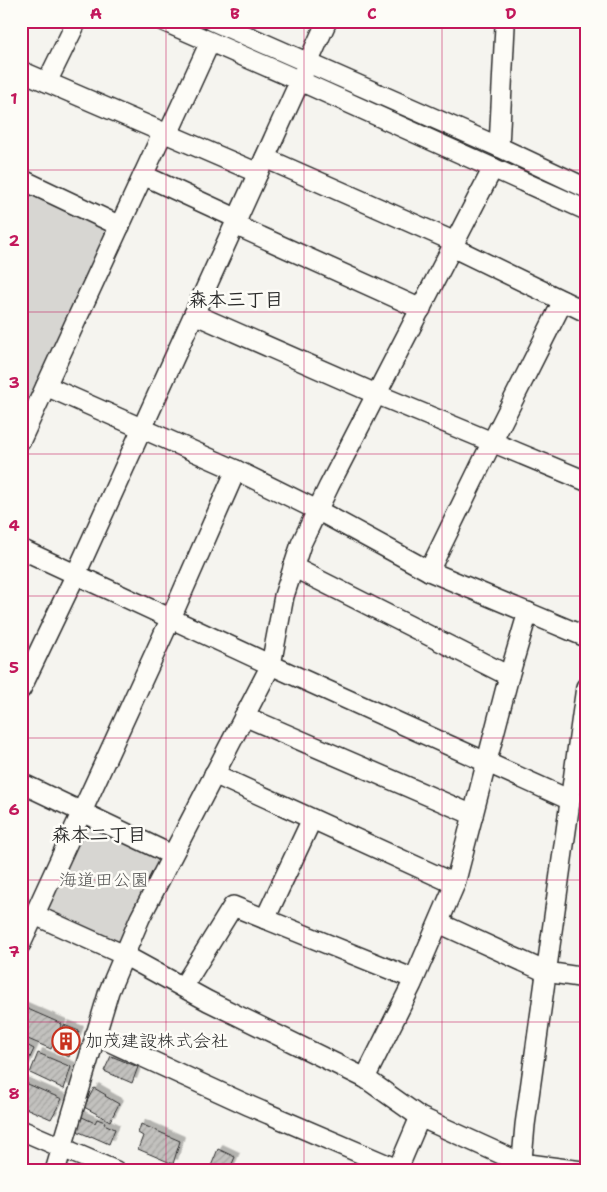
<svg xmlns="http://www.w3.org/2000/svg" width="607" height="1192" font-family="'Shantell Sans','Klee One',sans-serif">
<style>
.green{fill:#d7d6d2;stroke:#81807e}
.building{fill:url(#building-hatch);stroke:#2b2b2b;filter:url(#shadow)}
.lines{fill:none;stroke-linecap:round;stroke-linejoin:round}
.minor-casing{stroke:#2b2b2b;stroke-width:22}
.minor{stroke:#fdfcf7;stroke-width:19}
.grid{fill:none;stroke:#c2185b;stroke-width:1;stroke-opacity:0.55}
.labels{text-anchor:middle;stroke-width:5;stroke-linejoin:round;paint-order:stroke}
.park-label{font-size:18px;fill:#565655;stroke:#fdfcf7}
.poi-label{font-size:18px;fill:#2b2b2b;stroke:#fdfcf7;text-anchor:start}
.neighbourhood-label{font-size:19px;font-weight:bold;fill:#2b2b2b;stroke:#fdfcf7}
.neatline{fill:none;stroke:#c2185b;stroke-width:2}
.grid-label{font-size:16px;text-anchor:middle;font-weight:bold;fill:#c2185b}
</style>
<defs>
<pattern id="building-hatch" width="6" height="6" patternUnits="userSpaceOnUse" patternTransform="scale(1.25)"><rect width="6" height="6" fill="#c2c1be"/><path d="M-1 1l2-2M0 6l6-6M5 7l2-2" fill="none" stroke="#a7a6a3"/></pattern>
<filter id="shadow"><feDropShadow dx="4.5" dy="-4.5" stdDeviation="0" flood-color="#0004"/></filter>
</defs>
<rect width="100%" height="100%" fill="#f5f4ef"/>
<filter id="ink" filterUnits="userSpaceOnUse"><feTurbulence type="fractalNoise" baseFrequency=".02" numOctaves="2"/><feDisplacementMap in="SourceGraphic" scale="10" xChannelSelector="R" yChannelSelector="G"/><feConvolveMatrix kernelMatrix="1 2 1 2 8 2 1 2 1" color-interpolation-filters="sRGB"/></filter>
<g filter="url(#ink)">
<g class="green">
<path d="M 21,179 L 120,226 L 21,427 Z"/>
<path d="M 82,817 L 164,858 L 120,948 L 41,912 Z"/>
</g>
<g class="building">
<path d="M 21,1006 L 62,1024 L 51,1049 L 21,1036 Z"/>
<path d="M 64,1025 L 79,1031 L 69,1057 L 54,1050 Z"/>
<path d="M 21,1042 L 34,1049 L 21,1077 Z"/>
<path d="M 38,1053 L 71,1067 L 64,1089 L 30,1073 Z"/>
<path d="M 111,1056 L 138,1067 L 132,1083 L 104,1071 Z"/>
<path d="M 21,1081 L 62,1099 L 51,1119 L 21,1106 Z"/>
<path d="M 94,1088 L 106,1095 L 105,1096 L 119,1104 L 110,1121 L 84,1107 Z"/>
<path d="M 80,1116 L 95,1123 L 97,1119 L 105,1122 L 104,1124 L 115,1129 L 109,1144 L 91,1136 L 91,1137 L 79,1132 L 76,1127 Z"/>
<path d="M 141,1124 L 180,1141 L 173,1164 L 138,1149 L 143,1136 L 138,1133 Z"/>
<path d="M 218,1149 L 235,1157 L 229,1171 L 209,1171 Z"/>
</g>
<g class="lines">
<g class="minor-casing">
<g id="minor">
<path d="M 163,21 L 300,81 L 586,210"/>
<path d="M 213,21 L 499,147 L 586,188"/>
<path d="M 21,71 L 258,173"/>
<path d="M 47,82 L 77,21"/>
<path d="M 168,134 L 210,42"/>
<path d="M 499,147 L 505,26 L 504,21"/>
<path d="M 265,158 L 455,242"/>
<path d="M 143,175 L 238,219"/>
<path d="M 21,179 L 120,226"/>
<path d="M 235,225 L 421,309"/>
<path d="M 452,247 L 586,312"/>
<path d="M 194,314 L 376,394 L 586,481"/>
<path d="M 46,386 L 236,470 L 317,510 L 429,571 L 586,637"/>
<path d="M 21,440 L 163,132"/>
<path d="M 21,549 L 271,665 L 570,800"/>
<path d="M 293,567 L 509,676"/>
<path d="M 429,571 L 492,442 L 563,301"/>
<path d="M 21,689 L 76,574 L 327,21"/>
<path d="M 244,716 L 473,815"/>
<path d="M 214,774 L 455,884"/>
<path d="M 21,783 L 172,855"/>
<path d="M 35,915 L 124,955 L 208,1001 L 365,1078 L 420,1117 L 521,1163 L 582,1171"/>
<path d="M 265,919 L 312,819"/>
<path d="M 439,923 L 546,972 L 586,978"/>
<path d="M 21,944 L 171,618 L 236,470"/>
<path d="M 183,987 L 233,906 L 414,979"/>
<path d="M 95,1035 L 250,1106 L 397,1169"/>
<path d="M 365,1078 L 412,984 L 455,884 L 509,676 L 528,612"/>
<path d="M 21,1130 L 116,1171"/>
<path d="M 55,1171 L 109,991 L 140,918 L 271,665 L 284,596 L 301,544 L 329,486 L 493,168"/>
<path d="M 397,1171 L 420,1117"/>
<path d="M 521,1171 L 525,1125 L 586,687"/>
</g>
</g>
<use href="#minor" class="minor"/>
</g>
</g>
<path class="grid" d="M 166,21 L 166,1171M 304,21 L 304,1171M 442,21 L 442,1171M 21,170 L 586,170M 21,312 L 586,312M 21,454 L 586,454M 21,596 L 586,596M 21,738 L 586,738M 21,880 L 586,880M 21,1022 L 586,1022"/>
<defs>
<g id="building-ring" transform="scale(1.4375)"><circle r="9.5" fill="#fdfcf7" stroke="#c8321e" stroke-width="1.5"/><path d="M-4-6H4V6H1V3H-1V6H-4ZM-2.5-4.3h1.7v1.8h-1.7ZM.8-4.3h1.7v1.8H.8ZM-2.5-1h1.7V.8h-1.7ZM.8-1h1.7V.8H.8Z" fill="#c8321e"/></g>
</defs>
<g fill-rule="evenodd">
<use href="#building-ring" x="66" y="1041"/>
</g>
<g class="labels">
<g class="park-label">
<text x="104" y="886">海道田公園</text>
</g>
<g class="poi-label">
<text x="85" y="1047">加茂建設株式会社</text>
</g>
<g class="neighbourhood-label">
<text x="236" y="306">森本三丁目</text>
<text x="99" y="841">森本二丁目</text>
</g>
</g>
<rect width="607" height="1192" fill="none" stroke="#fdfcf7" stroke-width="55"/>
<rect x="28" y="28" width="552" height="1136" class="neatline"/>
<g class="grid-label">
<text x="96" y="19">A</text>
<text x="235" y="19">B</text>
<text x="372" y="19">C</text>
<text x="511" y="19">D</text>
<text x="14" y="104">1</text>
<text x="14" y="246">2</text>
<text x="14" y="388">3</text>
<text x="14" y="531">4</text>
<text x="14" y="673">5</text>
<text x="14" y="815">6</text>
<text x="14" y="957">7</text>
<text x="14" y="1099">8</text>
</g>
</svg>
